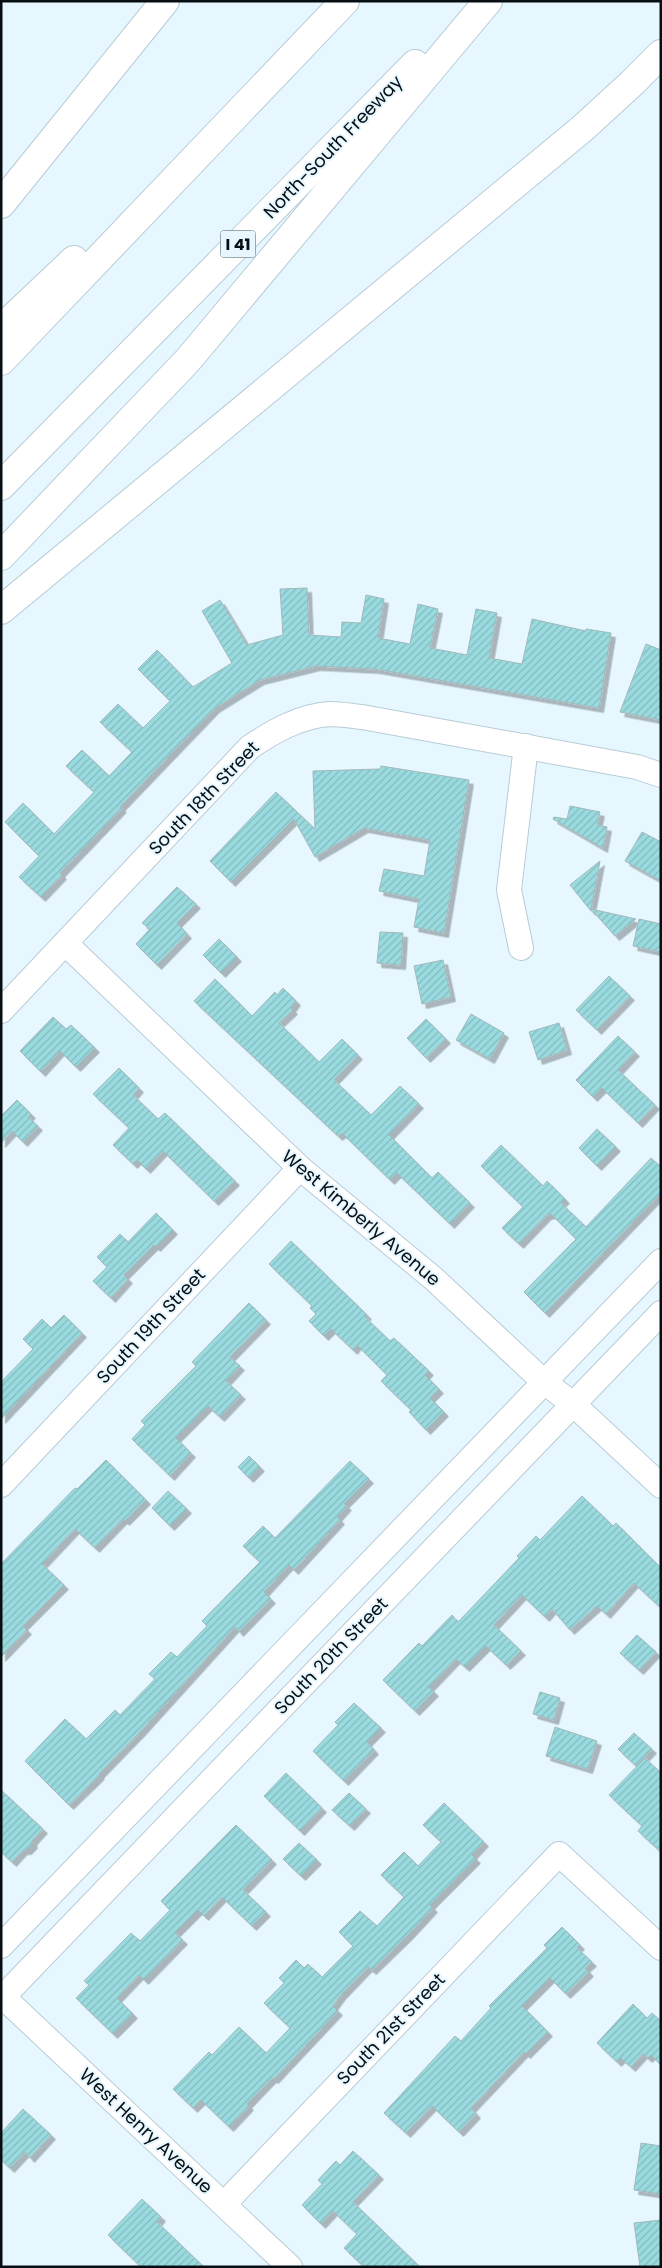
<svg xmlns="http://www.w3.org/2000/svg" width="662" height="2268" font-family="Poppins,sans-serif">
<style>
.building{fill:url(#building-hatch);stroke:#a1b8ba;filter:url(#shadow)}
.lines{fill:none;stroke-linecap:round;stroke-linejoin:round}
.minor-casing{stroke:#b8ccd6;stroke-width:26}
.highway-casing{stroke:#b8ccd6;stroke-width:30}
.minor{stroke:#fff;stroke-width:24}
.highway{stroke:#fff;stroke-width:28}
.labels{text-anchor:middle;stroke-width:4;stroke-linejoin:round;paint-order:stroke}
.shield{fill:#e6f7ff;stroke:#4b555a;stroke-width:1}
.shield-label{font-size:16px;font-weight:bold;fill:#080f13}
.street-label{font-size:18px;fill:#080f13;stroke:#e6f7ff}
</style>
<defs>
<pattern id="building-hatch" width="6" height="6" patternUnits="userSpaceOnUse" patternTransform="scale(1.25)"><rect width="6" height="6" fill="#9adbe0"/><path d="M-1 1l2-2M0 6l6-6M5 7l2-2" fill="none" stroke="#83bbbf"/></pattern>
<filter id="shadow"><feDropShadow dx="4.5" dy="4.5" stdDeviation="0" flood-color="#0004"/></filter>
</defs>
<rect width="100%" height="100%" fill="#e6f7ff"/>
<g class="building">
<path d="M 307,588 L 309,635 L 341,637 L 342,622 L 361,623 L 366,595 L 384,599 L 378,638 L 410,644 L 418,604 L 438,609 L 430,648 L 467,655 L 476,609 L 497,613 L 489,658 L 522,664 L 532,619 L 586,631 L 586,629 L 611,633 L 599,708 L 375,669 L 316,666 L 260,680 L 215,708 L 120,807 L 122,808 L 60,873 L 62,875 L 41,897 L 19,877 L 39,856 L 5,822 L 23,803 L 54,834 L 94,792 L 66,766 L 82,750 L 109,776 L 132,752 L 100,722 L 118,704 L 143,728 L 170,701 L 138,669 L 157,650 L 193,687 L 232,663 L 202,611 L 220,600 L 247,645 L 283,635 L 280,589 Z"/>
<path d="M 646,644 L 661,650 L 661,720 L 620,712 Z"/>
<path d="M 381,766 L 469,780 L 444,933 L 414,927 L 419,899 L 379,891 L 384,869 L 424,876 L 430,840 L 364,828 L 315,857 L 294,819 L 231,882 L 210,861 L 276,792 L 315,829 L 313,771 L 380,769 Z"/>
<path d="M 570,806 L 600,812 L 597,825 L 607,827 L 603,848 L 553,819 L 554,817 L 567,819 Z"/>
<path d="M 642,832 L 661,842 L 661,881 L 625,861 Z"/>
<path d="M 600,861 L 591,909 L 636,919 L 615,936 L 591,909 L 591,911 L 570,885 Z"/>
<path d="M 177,887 L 196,904 L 177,923 L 187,934 L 157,965 L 136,944 L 150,929 L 142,923 Z"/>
<path d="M 639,919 L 661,924 L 661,952 L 633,946 Z"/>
<path d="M 380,932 L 403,933 L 401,965 L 377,963 Z"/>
<path d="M 219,939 L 237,957 L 221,973 L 203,955 Z"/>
<path d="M 443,960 L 451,997 L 422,1004 L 414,966 Z"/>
<path d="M 609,976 L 630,996 L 597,1030 L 576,1010 Z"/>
<path d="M 215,979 L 252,1016 L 275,992 L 277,995 L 283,988 L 296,1001 L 291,1008 L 293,1010 L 279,1023 L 319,1062 L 342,1039 L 358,1055 L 334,1080 L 371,1115 L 400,1086 L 419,1104 L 389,1135 L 432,1178 L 438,1172 L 470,1203 L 450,1224 L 397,1173 L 390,1180 L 342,1133 L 338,1136 L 194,1001 Z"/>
<path d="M 471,1014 L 504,1033 L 490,1059 L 456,1040 Z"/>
<path d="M 53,1017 L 66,1029 L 71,1025 L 95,1048 L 76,1067 L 60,1051 L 41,1072 L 20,1051 Z"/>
<path d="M 426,1019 L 446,1039 L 426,1058 L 407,1038 Z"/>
<path d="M 559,1023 L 567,1050 L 538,1060 L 529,1032 Z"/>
<path d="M 618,1036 L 635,1052 L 618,1070 L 655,1105 L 638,1123 L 602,1088 L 593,1097 L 576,1080 Z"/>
<path d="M 119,1068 L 139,1088 L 133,1095 L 158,1119 L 165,1113 L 235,1181 L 214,1201 L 163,1151 L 146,1169 L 137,1160 L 133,1164 L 113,1145 L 129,1128 L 93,1094 Z"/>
<path d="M 17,1100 L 31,1114 L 28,1117 L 38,1126 L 23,1142 L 12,1131 L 1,1143 L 1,1116 Z"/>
<path d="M 597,1129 L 616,1147 L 597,1166 L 579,1148 Z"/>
<path d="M 501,1145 L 543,1186 L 547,1181 L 565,1199 L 561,1203 L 586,1227 L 651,1158 L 661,1167 L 661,1193 L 545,1313 L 524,1292 L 576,1239 L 551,1214 L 547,1215 L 519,1244 L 502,1228 L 523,1207 L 481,1166 Z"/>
<path d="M 156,1213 L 173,1230 L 156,1247 L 154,1245 L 124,1275 L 128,1279 L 111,1298 L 93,1281 L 107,1267 L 97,1257 L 120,1234 L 128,1242 Z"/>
<path d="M 291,1241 L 367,1315 L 365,1317 L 390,1341 L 394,1338 L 429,1371 L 425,1375 L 439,1389 L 430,1398 L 444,1412 L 426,1430 L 409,1412 L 411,1410 L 381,1381 L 387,1375 L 357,1345 L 353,1350 L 331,1329 L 324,1336 L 309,1321 L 316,1314 L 310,1308 L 312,1306 L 269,1264 Z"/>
<path d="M 249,1303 L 266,1320 L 230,1357 L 240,1366 L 226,1381 L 241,1395 L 220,1417 L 208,1406 L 176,1438 L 191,1453 L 170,1476 L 132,1439 L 145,1425 L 141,1421 L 196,1366 L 192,1362 Z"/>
<path d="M 64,1315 L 82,1333 L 1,1419 L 1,1382 L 33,1349 L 23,1339 L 42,1319 L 51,1328 Z"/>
<path d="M 249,1456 L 260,1467 L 249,1478 L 238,1467 Z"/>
<path d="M 106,1460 L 146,1500 L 125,1521 L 123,1519 L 95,1548 L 75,1529 L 42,1564 L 64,1585 L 23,1626 L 27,1630 L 1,1657 L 1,1564 L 75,1488 L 77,1489 Z"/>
<path d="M 350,1461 L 369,1479 L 344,1504 L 347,1506 L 337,1517 L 340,1520 L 294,1570 L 289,1565 L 264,1592 L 271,1599 L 239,1632 L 235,1627 L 139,1733 L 99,1774 L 100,1775 L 69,1805 L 25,1761 L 65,1719 L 86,1739 L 115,1710 L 120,1715 L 155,1679 L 149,1674 L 171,1652 L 177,1657 L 207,1626 L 202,1621 L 260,1562 L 243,1546 L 263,1526 L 275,1538 Z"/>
<path d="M 168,1491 L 187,1509 L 170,1526 L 152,1508 Z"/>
<path d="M 582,1496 L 613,1526 L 616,1523 L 661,1568 L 661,1608 L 634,1583 L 606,1614 L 597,1606 L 570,1630 L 552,1609 L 545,1617 L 522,1595 L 494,1625 L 521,1651 L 506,1665 L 486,1646 L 465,1667 L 456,1659 L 429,1687 L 434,1692 L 415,1711 L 383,1680 L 419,1643 L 422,1646 L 452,1615 L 458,1622 L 519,1558 L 517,1556 L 536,1536 L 540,1540 Z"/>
<path d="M 637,1635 L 656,1652 L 639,1670 L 620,1653 Z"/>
<path d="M 540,1692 L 560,1698 L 554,1720 L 533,1714 Z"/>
<path d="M 354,1703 L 381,1728 L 367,1742 L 374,1750 L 344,1781 L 313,1751 L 338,1725 L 335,1722 Z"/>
<path d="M 555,1727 L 597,1741 L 588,1769 L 546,1756 Z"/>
<path d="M 634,1733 L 652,1749 L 636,1766 L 618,1749 Z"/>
<path d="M 645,1758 L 661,1773 L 661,1852 L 638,1831 L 642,1826 L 609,1795 Z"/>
<path d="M 286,1773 L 322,1808 L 300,1831 L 264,1796 Z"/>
<path d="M 1,1790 L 43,1829 L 32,1841 L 33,1844 L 27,1850 L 23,1850 L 12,1862 L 1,1852 Z"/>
<path d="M 349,1793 L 366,1809 L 350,1826 L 332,1810 Z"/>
<path d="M 444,1803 L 484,1842 L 472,1855 L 476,1859 L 430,1905 L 433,1908 L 409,1934 L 372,1970 L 368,1967 L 341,1995 L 333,2006 L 338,2011 L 274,2079 L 272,2078 L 247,2104 L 249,2106 L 229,2127 L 201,2100 L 193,2108 L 173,2089 L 209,2052 L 212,2055 L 239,2027 L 266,2053 L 290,2028 L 264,2003 L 284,1983 L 279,1978 L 296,1960 L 304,1968 L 308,1964 L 322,1977 L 353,1946 L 339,1932 L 360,1911 L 377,1926 L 404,1897 L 381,1875 L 404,1852 L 418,1866 L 441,1842 L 423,1825 Z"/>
<path d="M 236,1825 L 272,1860 L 243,1890 L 266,1912 L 252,1926 L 222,1897 L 204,1916 L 198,1910 L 175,1933 L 183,1940 L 144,1980 L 139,1975 L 117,1998 L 133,2014 L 113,2034 L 76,1998 L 89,1985 L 84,1981 L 131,1933 L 140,1941 L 170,1910 L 161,1901 Z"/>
<path d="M 299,1843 L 317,1860 L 301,1876 L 283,1859 Z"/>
<path d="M 562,1927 L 580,1945 L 577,1948 L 592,1962 L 585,1968 L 589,1972 L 566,1994 L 550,1978 L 522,2006 L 548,2032 L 526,2054 L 524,2052 L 471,2108 L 476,2114 L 459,2132 L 432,2106 L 406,2133 L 384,2113 L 455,2036 L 461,2041 L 491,2008 L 489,2006 L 547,1948 L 544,1945 Z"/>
<path d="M 633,2004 L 647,2018 L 652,2013 L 661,2021 L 661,2065 L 651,2055 L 648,2058 L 643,2054 L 631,2067 L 621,2058 L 617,2062 L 597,2043 Z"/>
<path d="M 23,2109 L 51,2135 L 30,2158 L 25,2152 L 10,2168 L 1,2160 L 1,2133 Z"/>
<path d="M 641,2143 L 661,2146 L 661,2194 L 634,2190 Z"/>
<path d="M 353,2151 L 379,2175 L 353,2202 L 420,2267 L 364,2267 L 344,2248 L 357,2234 L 333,2211 L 321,2224 L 302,2205 L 322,2184 L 318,2180 L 336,2161 L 340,2165 Z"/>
<path d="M 142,2199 L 161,2217 L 157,2222 L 204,2267 L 141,2267 L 108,2235 Z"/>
<path d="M 661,2220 L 661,2267 L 640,2267 L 634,2223 Z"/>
</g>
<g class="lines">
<g class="minor-casing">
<g id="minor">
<path d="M 66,944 L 300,1168 L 434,1279 L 544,1382 L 573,1404 L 661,1486"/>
<path d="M 521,948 L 509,890 L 526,746"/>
<path d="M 1,1011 L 250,747 C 274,731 300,716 330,714 C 340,714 352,716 362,717 L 637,767 L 661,775"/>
<path d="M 1,1485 L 300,1168"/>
<path d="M 1,1946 L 661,1261"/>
<path d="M 1,1995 L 290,2267"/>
<path d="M 1,1999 L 661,1313"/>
<path d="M 224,2204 L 559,1854 L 661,1948"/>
</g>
</g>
<g class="highway-casing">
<g id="highway">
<path d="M 1,204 L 165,1"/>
<path d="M 1,329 L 74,260"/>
<path d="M 1,361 L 345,1"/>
<path d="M 1,486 L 415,64"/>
<path d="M 1,556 L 188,360 L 488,1"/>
<path d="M 1,610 L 583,128 L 632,83 L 661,54"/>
</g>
</g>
<use href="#minor" class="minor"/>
<use href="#highway" class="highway"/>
</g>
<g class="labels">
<rect class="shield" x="220.5" y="230.5" width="35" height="27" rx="4"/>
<g class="shield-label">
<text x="238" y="250">I 41</text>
</g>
<g class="street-label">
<text transform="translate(333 147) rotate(-46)" y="6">North-South Freeway</text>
<text transform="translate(204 798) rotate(-46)" y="6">South 18th Street</text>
<text transform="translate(361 1218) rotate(40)" y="6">West Kimberly Avenue</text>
<text transform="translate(151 1326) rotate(-47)" y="6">South 19th Street</text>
<text transform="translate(331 1656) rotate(-46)" y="6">South 20th Street</text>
<text transform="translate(391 2029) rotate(-46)" y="6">South 21st Street</text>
<text transform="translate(146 2131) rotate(43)" y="6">West Henry Avenue</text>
</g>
</g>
<rect width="662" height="2268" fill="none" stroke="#080f13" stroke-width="5"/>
</svg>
